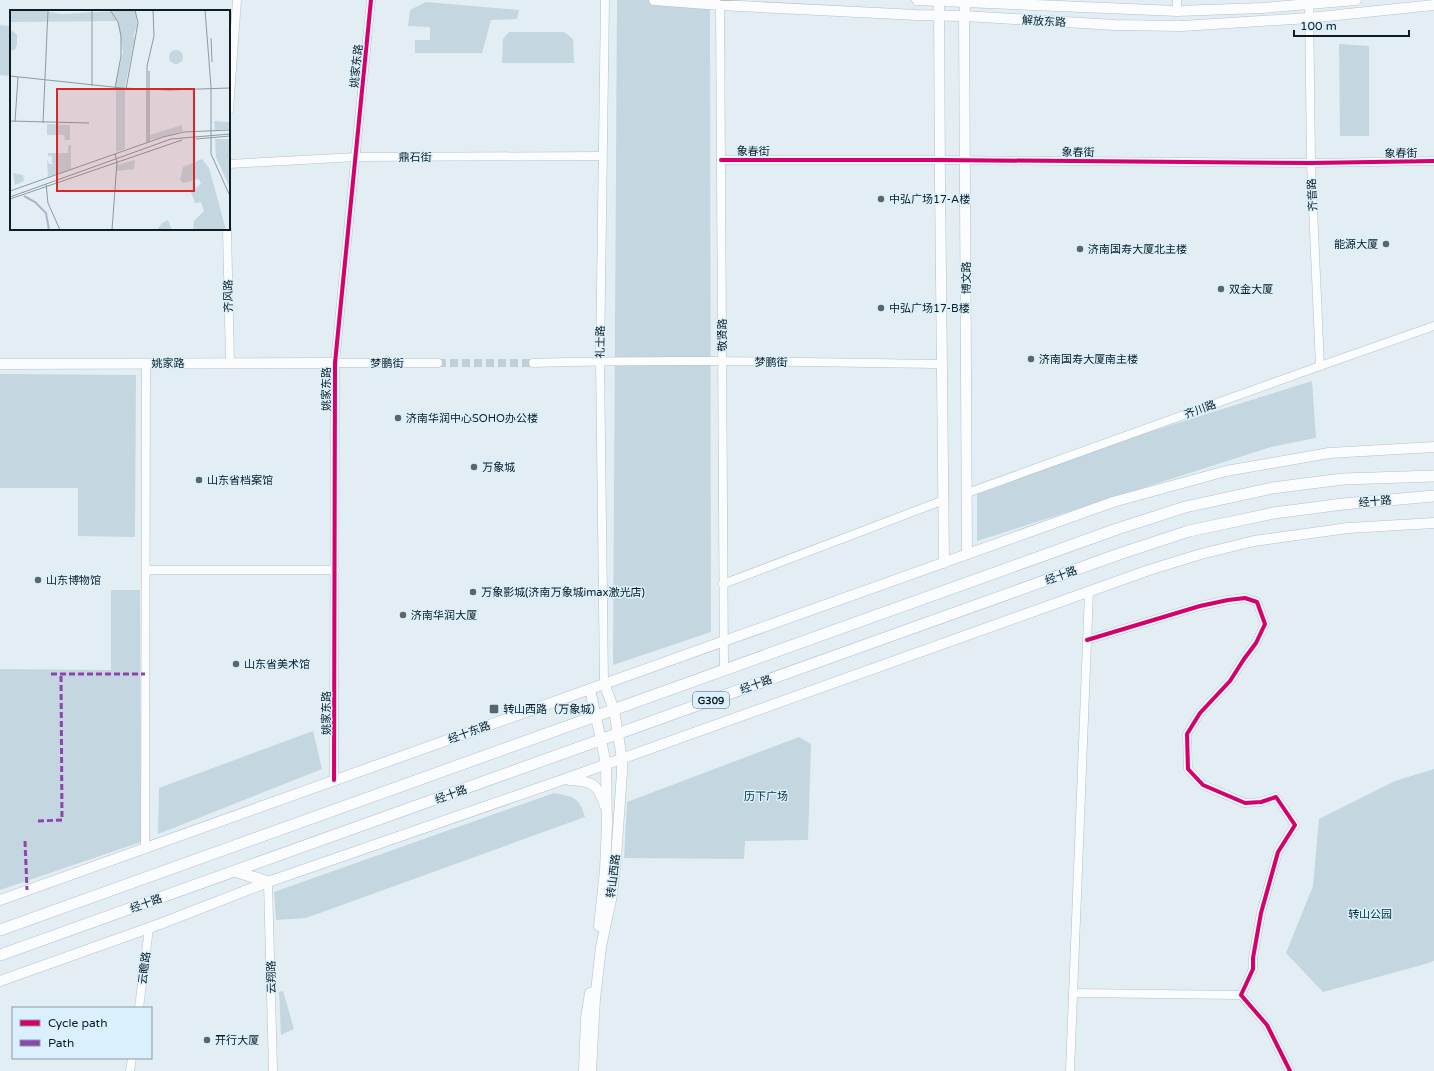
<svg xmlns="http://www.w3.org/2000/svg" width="1434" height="1071" font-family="'Varela Round','Noto Sans SC',sans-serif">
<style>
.green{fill:#c4d6df}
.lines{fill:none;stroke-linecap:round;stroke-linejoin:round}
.minor-tunnel{stroke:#c2ced5;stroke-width:8;stroke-dasharray:8 4;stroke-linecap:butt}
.minor-casing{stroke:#b5c1c8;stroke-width:9}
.major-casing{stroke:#b5c1c8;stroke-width:11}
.highway-casing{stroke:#b5c1c8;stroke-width:12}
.minor{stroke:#fbfcfd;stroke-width:8}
.major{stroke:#fbfcfd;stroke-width:10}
.highway{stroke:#fbfcfd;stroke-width:11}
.quiet{stroke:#8e44ad;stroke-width:3;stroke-dasharray:6 3;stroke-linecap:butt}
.cycleway-casing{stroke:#daf0fc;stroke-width:6}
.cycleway{stroke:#d6006c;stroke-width:4}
.poi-dot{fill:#58666c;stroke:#daf0fc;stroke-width:1.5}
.labels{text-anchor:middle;stroke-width:3;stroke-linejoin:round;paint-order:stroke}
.shield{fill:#daf0fc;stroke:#4b5c64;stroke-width:1}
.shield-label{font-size:10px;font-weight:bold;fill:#0e1c23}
.street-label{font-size:11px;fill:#0e1c23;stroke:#daf0fc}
.poi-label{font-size:11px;fill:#0e1c23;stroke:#daf0fc;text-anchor:start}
.park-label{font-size:11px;fill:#002e42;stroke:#daf0fc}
.inset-river{fill:none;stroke:#aeb3cb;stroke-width:2}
.inset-road{fill:none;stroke:#8d9aa0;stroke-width:1}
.view{fill:#d62828;fill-opacity:0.15;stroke:#d62828;stroke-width:2}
.inset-edge{fill:none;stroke:#0e1c23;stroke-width:2}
</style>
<rect width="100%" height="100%" fill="#e2eef4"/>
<g class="green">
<path d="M 617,0 L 710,0 L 711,632 L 613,665 Z"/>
<path d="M 426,2 L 519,10 L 517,19 L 491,20 L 482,53 L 415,53 L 415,40 L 430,40 L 430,27 L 408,26 L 410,10 Z"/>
<path d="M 0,25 L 11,26 L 11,76 L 0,75 Z"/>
<path d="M 509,32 L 564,32 L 573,39 L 574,63 L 502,63 L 503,39 Z"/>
<path d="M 1339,44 L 1369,46 L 1369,136 L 1340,136 Z"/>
<path d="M 0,374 L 136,375 L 135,537 L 78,536 L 78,488 L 0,488 Z"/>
<path d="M 1312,381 L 1316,438 L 1271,447 L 977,541 L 977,486 Z"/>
<path d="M 111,590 L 140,590 L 141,842 L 0,890 L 0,669 L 111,670 Z"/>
<path d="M 313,731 L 322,769 L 158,834 L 159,788 Z"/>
<path d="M 799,737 L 811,744 L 808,840 L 745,841 L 744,859 L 624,858 L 627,802 Z"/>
<path d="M 1434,769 L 1434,961 L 1418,966 L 1323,992 L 1286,953 L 1313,886 L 1319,819 L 1395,781 Z"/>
<path d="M 554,793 C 574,797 579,797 585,817 L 306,918 L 276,920 L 274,892 Z"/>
<path d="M 283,991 L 294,1029 L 281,1035 L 279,992 Z"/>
</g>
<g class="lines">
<path class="minor-tunnel" d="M 438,363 L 533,363"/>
<g class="minor-casing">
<g id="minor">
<path d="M 1177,0 L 1177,11"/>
<path d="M 1309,0 L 1311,163 L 1320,366"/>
<path d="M 720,5 L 724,670"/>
<path d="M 229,110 L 237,0"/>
<path d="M 721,160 L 940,160 L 1311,163 L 1434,161"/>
<path d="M 229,164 L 356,157 L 602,156"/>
<path d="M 227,229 L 230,362"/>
<path d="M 335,363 L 438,363"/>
<path d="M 533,363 C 670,359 806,362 942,364"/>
<path d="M 967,493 L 1320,366 L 1434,326"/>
<path d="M 146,570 L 335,570"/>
<path d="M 723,584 L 944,500"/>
<path d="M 1087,640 L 1200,606 L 1228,600 L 1245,598 L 1257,602 L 1265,624 L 1256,643 L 1244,659 L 1230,681 L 1200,713 L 1187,734 L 1188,769 L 1203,785 L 1245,803 L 1261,802 L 1276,797 L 1295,825 L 1278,852 L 1261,913 L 1253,958 L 1253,969 L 1241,995 L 1267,1025 L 1290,1071"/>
<path d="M 604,683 L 600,361 L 605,0"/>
<path d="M 334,780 L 335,363 L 371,0"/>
<path d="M 145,848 L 146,363"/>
<path d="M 268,882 L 273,1071"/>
<path d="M 1073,993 L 1241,995"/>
<path d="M 139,1008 L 149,928"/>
<path d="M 130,1071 L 132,1058"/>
<path d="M 1070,1071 L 1089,592"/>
</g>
</g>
<g class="major-casing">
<g id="major">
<path d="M 654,0 L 720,5 L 917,15 L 964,16 L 1115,25 L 1182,26 L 1309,18 L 1434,5"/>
<path d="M 917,0 L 1177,11 L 1262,8 L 1356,0"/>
<path d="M 939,0 L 940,183 L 944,563"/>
<path d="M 966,0 L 964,16 L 967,554"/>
<path d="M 0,364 L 335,363"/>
<path d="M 590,689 L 606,764 L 607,824 L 605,870 L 599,926"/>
<path d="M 569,780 C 591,781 598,783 605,806"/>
<path d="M 0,900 L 1113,502 L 1226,471 L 1329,453 L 1434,447"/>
<path d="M 0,981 L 160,924 L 268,882 L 565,779 L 1149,570 L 1201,554 L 1254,541 L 1348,528 L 1434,523"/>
<path d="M 584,1071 L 586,1018 L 590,993"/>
<path d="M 591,1071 L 595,999 L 601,947 L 612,895 L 616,858 L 622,772 L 622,759 L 614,710 L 604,683"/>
</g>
</g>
<g class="highway-casing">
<g id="highway">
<path d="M 235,871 L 268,882"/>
<path d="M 0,930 L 1117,529 L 1185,507 L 1272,488 L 1343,479 L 1434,476"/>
<path d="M 0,955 L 1122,553 L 1189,531 L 1274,513 L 1343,504 L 1434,496"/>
</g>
</g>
<use href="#minor" class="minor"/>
<use href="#major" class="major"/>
<use href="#highway" class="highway"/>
<g class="quiet">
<path d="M 51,674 L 145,674"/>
<path d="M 38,821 L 62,820 L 61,674"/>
<path d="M 25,841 L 27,890"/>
</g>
<g class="cycleway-casing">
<g id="cycleway">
<path d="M 721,160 L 940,160 L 1311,163 L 1434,161"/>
<path d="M 1087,640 L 1200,606 L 1228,600 L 1245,598 L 1257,602 L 1265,624 L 1256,643 L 1244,659 L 1230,681 L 1200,713 L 1187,734 L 1188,769 L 1203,785 L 1245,803 L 1261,802 L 1276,797 L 1295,825 L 1278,852 L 1261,913 L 1253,958 L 1253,969 L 1241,995 L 1267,1025 L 1290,1071"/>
<path d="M 334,780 L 335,363 L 371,0"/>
</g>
</g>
<use href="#cycleway" class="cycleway"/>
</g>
<g class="poi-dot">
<circle cx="881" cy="199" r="4"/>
<circle cx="1386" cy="244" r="4"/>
<circle cx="1080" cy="249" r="4"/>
<circle cx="1221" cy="289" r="4"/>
<circle cx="881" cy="308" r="4"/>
<circle cx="1031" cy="359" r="4"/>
<circle cx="398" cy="418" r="4"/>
<circle cx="474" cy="467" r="4"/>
<circle cx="199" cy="480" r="4"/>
<circle cx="38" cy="580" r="4"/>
<circle cx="473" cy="592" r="4"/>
<circle cx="403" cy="615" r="4"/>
<circle cx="236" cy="664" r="4"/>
<rect x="489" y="704" width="10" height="10" rx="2"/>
<circle cx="207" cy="1040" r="4"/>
</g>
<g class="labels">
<rect class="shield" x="693" y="692" width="36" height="16" rx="3"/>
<g class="shield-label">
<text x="711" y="704">G309</text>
</g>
<g class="street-label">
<text transform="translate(1044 21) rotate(3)" y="4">解放东路</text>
<text transform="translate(356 66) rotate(-84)" y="4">姚家东路</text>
<text x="753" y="155">象春街</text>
<text transform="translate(1078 152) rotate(1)" y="4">象春街</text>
<text transform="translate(1401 153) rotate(-1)" y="4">象春街</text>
<text x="415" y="161">鼎石街</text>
<text transform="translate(1312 195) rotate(-93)" y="4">齐音路</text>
<text transform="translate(966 278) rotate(-90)" y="4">博文路</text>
<text transform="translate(228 296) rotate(-91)" y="4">齐风路</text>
<text transform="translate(722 335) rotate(-90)" y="4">敬贤路</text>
<text transform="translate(600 342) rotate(-89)" y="4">礼士路</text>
<text transform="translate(771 362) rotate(1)" y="4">梦鹏街</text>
<text x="168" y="367">姚家路</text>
<text x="387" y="367">梦鹏街</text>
<text transform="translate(326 389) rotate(-90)" y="4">姚家东路</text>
<text transform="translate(1200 409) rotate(-20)" y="4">齐川路</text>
<text transform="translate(1375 501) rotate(-5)" y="4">经十路</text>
<text transform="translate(1061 575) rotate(-20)" y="4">经十路</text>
<text transform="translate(756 684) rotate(-20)" y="4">经十路</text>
<text transform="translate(326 713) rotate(-90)" y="4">姚家东路</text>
<text transform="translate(469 732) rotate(-20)" y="4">经十东路</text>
<text transform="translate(451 794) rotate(-20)" y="4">经十路</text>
<text transform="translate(613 876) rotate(-83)" y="4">转山西路</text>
<text transform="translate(146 903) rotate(-20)" y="4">经十路</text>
<text transform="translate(144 968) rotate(-83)" y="4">云瞻路</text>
<text transform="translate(271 977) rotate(-91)" y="4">云翔路</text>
</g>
<g class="poi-label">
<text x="889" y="203">中弘广场17-A楼</text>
<text x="1378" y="248" text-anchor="end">能源大厦</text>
<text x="1088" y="253">济南国寿大厦北主楼</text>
<text x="1229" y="293">双金大厦</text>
<text x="889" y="312">中弘广场17-B楼</text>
<text x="1039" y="363">济南国寿大厦南主楼</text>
<text x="406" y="422">济南华润中心SOHO办公楼</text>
<text x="482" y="471">万象城</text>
<text x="207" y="484">山东省档案馆</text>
<text x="46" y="584">山东博物馆</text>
<text x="481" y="596">万象影城(济南万象城imax激光店)</text>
<text x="411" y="619">济南华润大厦</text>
<text x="244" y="668">山东省美术馆</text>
<text x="503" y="713">转山西路（万象城）</text>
<text x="215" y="1044">开行大厦</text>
</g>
<g class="park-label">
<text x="766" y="800">历下广场</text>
<text x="1370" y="918">转山公园</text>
</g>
</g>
<g transform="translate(10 10)">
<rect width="220" height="220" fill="#e2eef4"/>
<path d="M 0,0 L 28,0 L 51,4 L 125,0 L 127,15 L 123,27 L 125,27 L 115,76 L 115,139 L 106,142 L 106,72 L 113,42 L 108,11 L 0,12 ZM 3,21 L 7,25 L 7,34 L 5,40 L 1,40 L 0,22 ZM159 47a7 7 0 1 1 14 0a7 7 0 1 1-14 0ZM 204,111 L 220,112 L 220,119 L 205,120 ZM 37,114 L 60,115 L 60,130 L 55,130 L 54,125 L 37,125 ZM 172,115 L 173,121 L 140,130 L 140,125 ZM 205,129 L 220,129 L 220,178 L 206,147 ZM 58,135 L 61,135 L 61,159 L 38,167 L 37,149 L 39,154 L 42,154 L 42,146 L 38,146 L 38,143 L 58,143 ZM 192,149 L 199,158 L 216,220 L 183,220 L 184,211 L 194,201 L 191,192 L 185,193 L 181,182 L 191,174 L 189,169 L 173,173 L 170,170 L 173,157 ZM 125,150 L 124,159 L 107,161 L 107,155 ZM 3,163 L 13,165 L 14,171 L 5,175 ZM 158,210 L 162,220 L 147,220 L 152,213 Z" fill="#c4d6df"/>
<path class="inset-river" d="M 14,186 L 25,192 L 36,203 L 39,220"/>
<path class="inset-road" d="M 51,0 L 78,0M 82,0 L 82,76M 100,0 L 108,12 L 111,26 L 111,46 L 105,78M 195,0 L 201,77 L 201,144 L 220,186M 201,28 L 202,52M 139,61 L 139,132M 0,66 L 112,78 L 159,80 L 220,78M 116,79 L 128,13 L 125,0M 0,111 L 79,113M 5,112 L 8,67M 33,113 L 38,0M 186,129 L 220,126M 137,132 L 137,56 L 144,26 L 143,0M 36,174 L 38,193 L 50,220M 0,181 L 153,127 L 174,122 L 220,120M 0,187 L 161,129 L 220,124M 0,189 L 172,130M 102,220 L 107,152 L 105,144"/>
<path class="view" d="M 47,79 L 184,79 L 184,181 L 47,181 Z"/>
<rect width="220" height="220" class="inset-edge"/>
</g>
<rect x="12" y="1007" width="140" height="52" fill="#daf0fc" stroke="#889ba5"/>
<rect x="20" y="1020" width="20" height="6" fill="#d6006c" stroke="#889ba5"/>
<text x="48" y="1027" font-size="12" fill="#0e1c23">Cycle path</text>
<rect x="20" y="1040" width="20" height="6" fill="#8e44ad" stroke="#889ba5"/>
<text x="48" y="1047" font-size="12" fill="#0e1c23">Path</text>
<path d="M1294 30v6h115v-6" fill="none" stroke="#0e1c23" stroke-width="2"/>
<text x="1300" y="30" font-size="12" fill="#0e1c23" stroke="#daf0fc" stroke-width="3" paint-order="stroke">100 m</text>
</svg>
